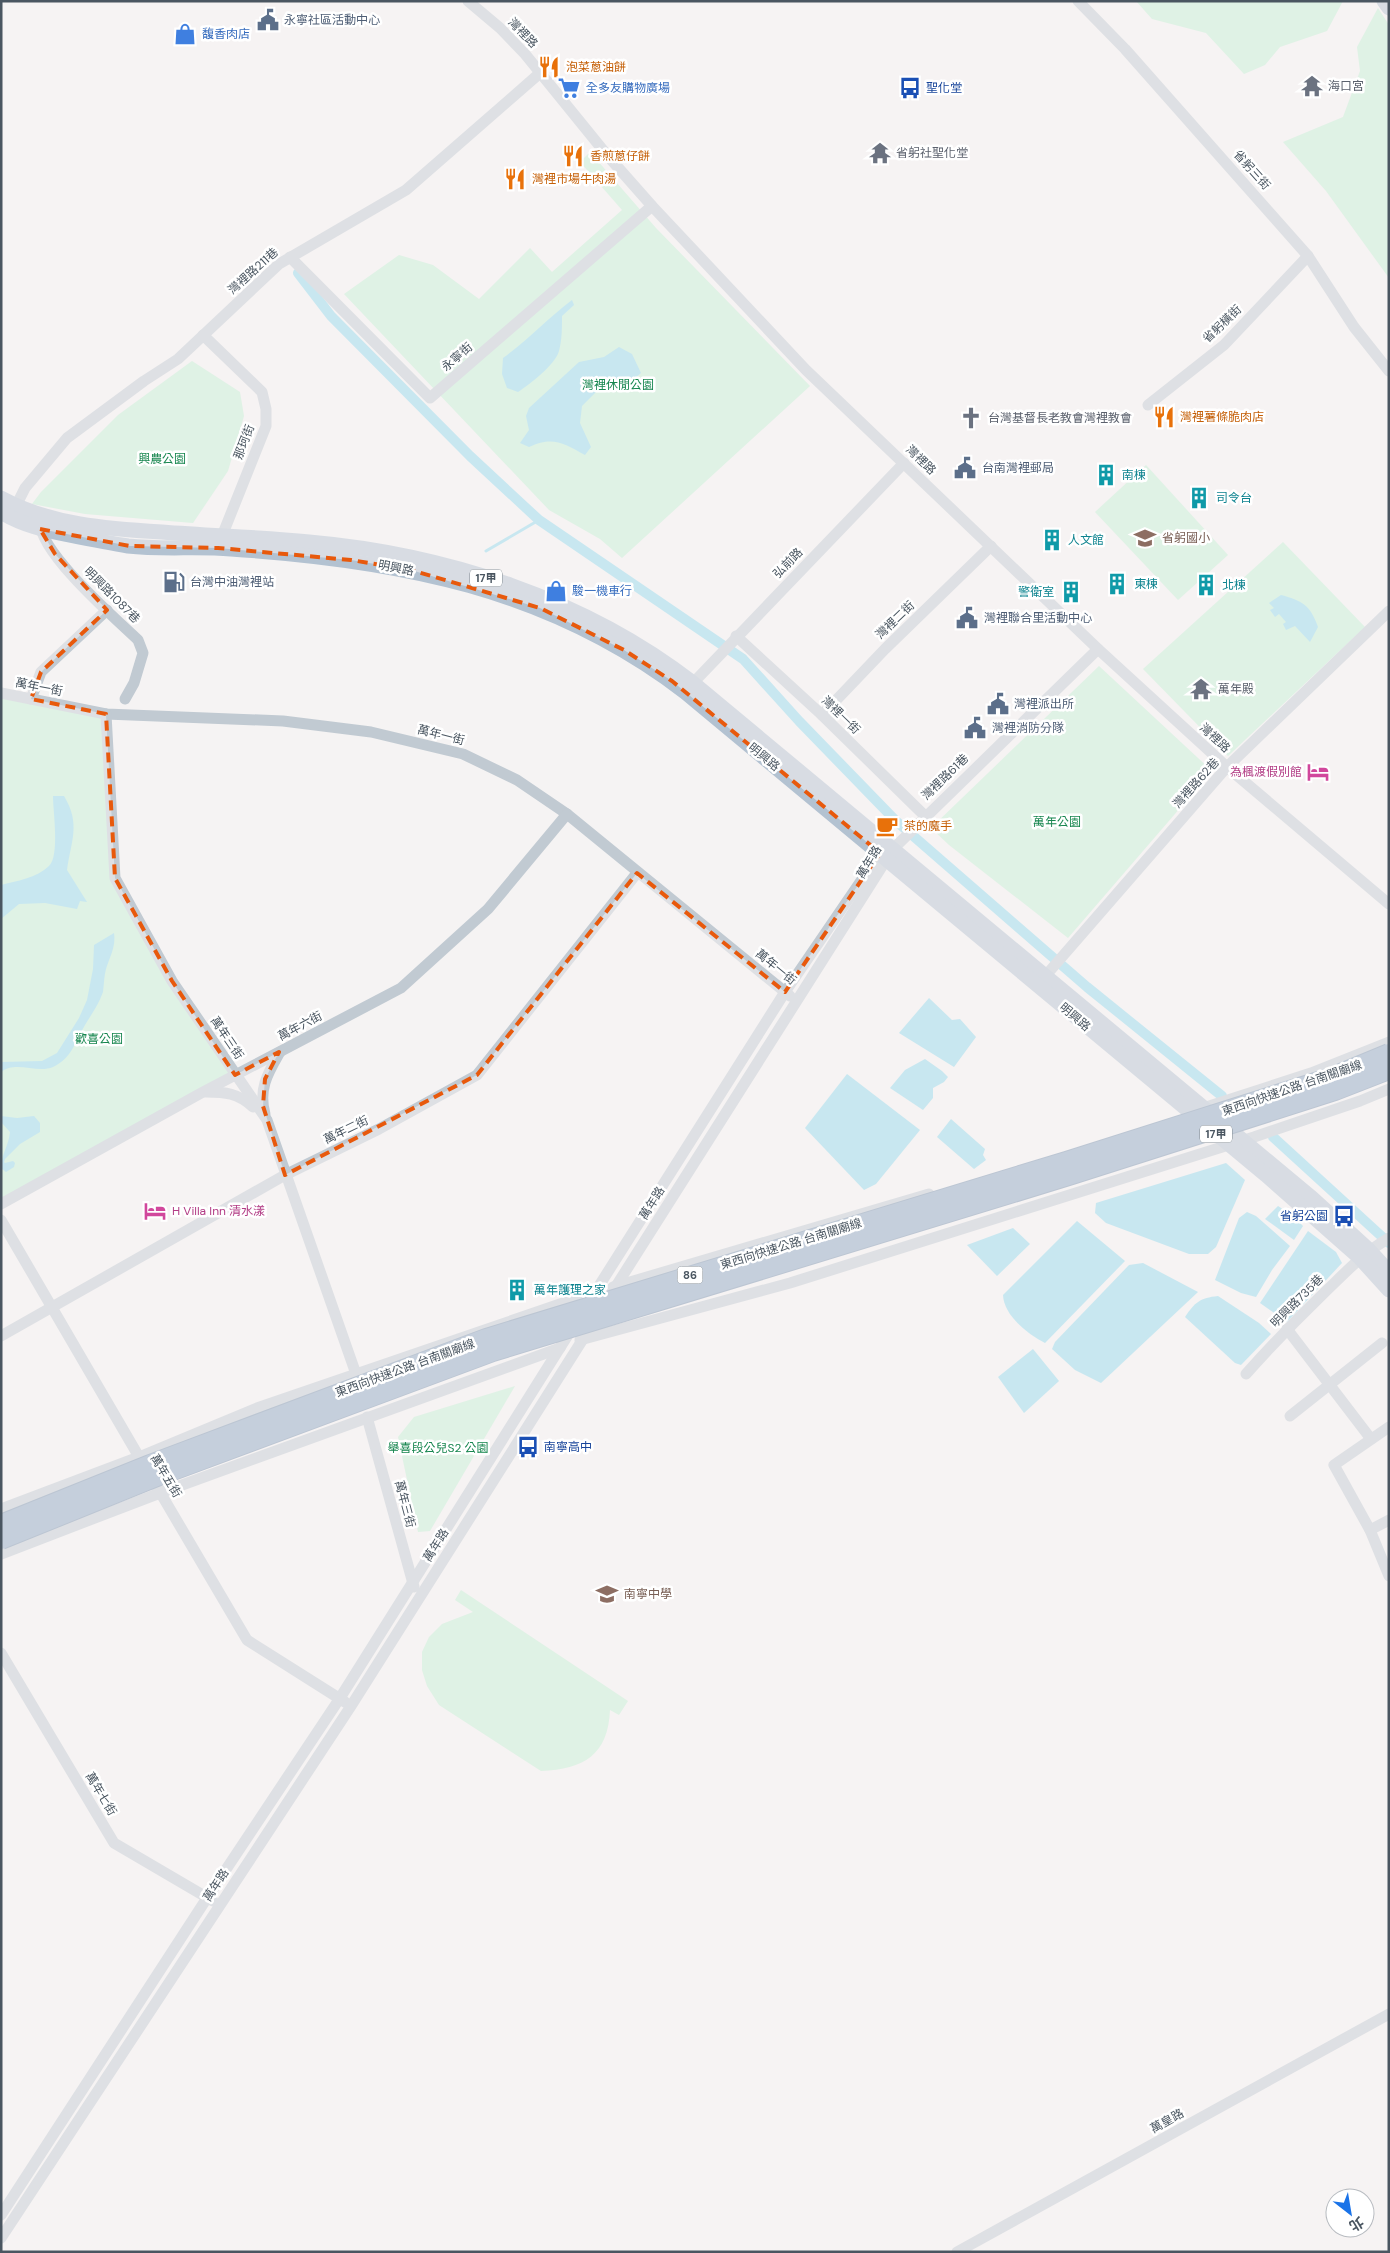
<svg xmlns="http://www.w3.org/2000/svg" width="1390" height="2253" font-family="'DM Sans','Noto Sans TC',sans-serif">
<style>
.green{fill:#c3f1d5}
.water{fill:#90daee}
.lines{fill:none;stroke-linecap:round;stroke-linejoin:round}
.stream{stroke:#90daee;stroke-width:3}
.canal{stroke:#90daee;stroke-width:10}
.minor{stroke:#c1cad2;stroke-width:11}
.major{stroke:#b3c2d1;stroke-width:15}
.highway-bridge-casing{stroke:#7690ad;stroke-width:20;stroke-linecap:butt}
.highway-bridge{stroke:#8ba5c1;stroke-width:18}
.marked{fill:none;stroke:#e8590c;stroke-width:4;stroke-dasharray:10 6;stroke-linejoin:round}
.labels{text-anchor:middle;stroke-width:5;stroke-linejoin:round;paint-order:stroke}
.shield{fill:#fff;stroke:#808990;stroke-width:1}
.shield-label{font-size:11px;font-weight:bold;fill:#4a5661}
.service-label{font-size:12px;fill:#4e5e75;stroke:#fff;text-anchor:start}
.street-label{font-size:12px;fill:#4a5661;stroke:#fff}
.shop-label{font-size:12px;fill:#366cbe;stroke:#fff;text-anchor:start}
.food-label{font-size:12px;fill:#c56008;stroke:#fff;text-anchor:start}
.worship-label{font-size:12px;fill:#5b616d;stroke:#fff;text-anchor:start}
.transit-label{font-size:12px;fill:#164399;stroke:#fff;text-anchor:start}
.park-label{font-size:12px;fill:#17864f;stroke:#fff}
.culture-label{font-size:12px;fill:#0d838f;stroke:#fff;text-anchor:start}
.education-label{font-size:12px;fill:#785e54;stroke:#fff;text-anchor:start}
.hotel-label{font-size:12px;fill:#b23c85;stroke:#fff;text-anchor:end}
</style>
<rect width="100%" height="100%" fill="#f5f3f3"/>
<g class="green">
<path d="M 1136,1 L 1343,1 L 1327,31 L 1280,47 L 1265,65 L 1244,74 L 1206,33 L 1152,19 Z"/>
<path d="M 1378,8 L 1389,25 L 1389,278 L 1326,191 L 1283,142 L 1343,117 L 1360,71 L 1357,47 Z"/>
<path d="M 590,152 L 656,228 L 810,386 L 622,558 L 600,539 L 549,510 L 344,294 L 399,255 L 433,265 L 479,299 L 530,248 L 552,272 L 622,210 L 580,162 Z"/>
<path d="M 192,361 L 240,392 L 244,416 L 228,471 L 193,523 L 85,514 L 32,504 L 41,492 L 118,415 Z"/>
<path d="M 1146,465 L 1228,555 L 1178,600 L 1095,512 Z"/>
<path d="M 1283,542 L 1365,627 L 1228,756 L 1143,669 Z"/>
<path d="M 1099,666 L 1212,771 L 1068,938 L 949,845 L 931,828 Z"/>
<path d="M 1,693 L 106,714 L 115,878 L 235,1075 L 1,1204 Z"/>
<path d="M 515,1386 L 430,1531 L 418,1532 L 398,1437 L 414,1417 Z"/>
<path d="M 461,1590 L 628,1701 L 619,1715 L 610,1710 C 608,1755 584,1769 541,1771 L 439,1705 L 427,1686 L 422,1670 L 422,1652 L 429,1637 L 442,1624 L 473,1612 L 455,1600 Z"/>
</g>
<g class="water">
<path d="M 572,300 L 574,305 L 562,316 C 562,328 562,340 559,351 C 555,365 530,384 518,392 L 507,388 L 502,374 L 503,358 C 528,340 548,318 572,300 Z"/>
<path d="M 619,347 L 632,354 L 641,373 L 634,379 L 603,385 L 582,406 L 580,423 L 591,447 L 585,455 C 563,443 553,436 529,447 L 520,443 L 529,430 L 526,416 L 529,408 L 579,362 L 604,357 Z"/>
<path d="M 1281,595 C 1303,601 1310,605 1318,627 L 1310,642 L 1295,626 L 1286,630 L 1283,624 L 1286,622 L 1279,614 L 1275,617 L 1270,610 L 1274,608 L 1269,603 Z"/>
<path d="M 53,796 L 64,796 C 81,824 71,841 67,870 L 87,902 L 80,901 L 77,909 L 45,903 L 19,904 L 1,919 L 1,885 C 16,881 37,878 49,866 C 60,856 53,812 53,796 Z"/>
<path d="M 114,933 C 116,947 110,956 106,969 C 104,976 104,984 103,992 C 99,1004 91,1015 85,1025 C 75,1042 72,1058 53,1067 C 37,1074 16,1060 1,1072 L 1,1062 L 42,1061 L 57,1053 L 79,1018 L 87,1000 L 93,969 L 94,945 Z"/>
<path d="M 929,998 L 952,1020 L 960,1019 L 976,1037 L 954,1067 L 899,1033 Z"/>
<path d="M 925,1059 L 942,1071 L 948,1077 L 944,1082 L 933,1088 L 933,1098 L 923,1110 L 890,1088 L 905,1070 Z"/>
<path d="M 847,1074 L 920,1130 L 876,1184 L 864,1190 L 805,1128 Z"/>
<path d="M 1,1116 L 17,1118 L 34,1116 L 40,1123 L 40,1132 L 20,1144 L 5,1159 L 4,1162 L 5,1163 L 13,1161 L 15,1163 L 14,1167 L 6,1172 L 1,1168 C 1,1155 9,1145 10,1132 L 1,1122 Z"/>
<path d="M 951,1119 L 985,1149 L 983,1155 L 986,1160 L 974,1169 L 937,1137 Z"/>
<path d="M 1226,1163 L 1245,1180 L 1216,1247 L 1208,1254 L 1189,1254 L 1106,1223 L 1095,1213 L 1096,1203 Z"/>
<path d="M 1278,1206 L 1292,1215 L 1303,1226 L 1294,1240 L 1265,1219 Z"/>
<path d="M 1247,1212 L 1256,1216 L 1290,1246 L 1272,1270 L 1256,1297 L 1241,1293 L 1215,1280 L 1239,1218 Z"/>
<path d="M 1077,1221 L 1125,1261 L 1045,1343 C 1028,1334 1004,1316 1003,1295 Z"/>
<path d="M 1013,1228 L 1030,1244 L 997,1276 L 967,1245 Z"/>
<path d="M 1308,1231 L 1336,1252 L 1342,1263 L 1287,1322 L 1260,1303 Z"/>
<path d="M 1143,1263 L 1198,1292 L 1101,1383 L 1075,1370 L 1052,1349 L 1055,1342 L 1129,1265 Z"/>
<path d="M 1218,1296 L 1259,1323 L 1271,1334 L 1241,1365 L 1235,1363 L 1185,1317 C 1195,1302 1200,1298 1218,1296 Z"/>
<path d="M 1033,1349 L 1059,1381 L 1024,1413 L 998,1377 Z"/>
</g>
<g class="lines">
<path class="stream" d="M 486,551 L 539,520"/>
<g class="canal">
<path d="M 298,273 L 331,316 L 470,456 L 539,520 L 743,659 L 799,721 L 896,821 L 1087,987 L 1222,1096"/>
<path d="M 1273,1137 L 1389,1243"/>
</g>
<g class="minor">
<path d="M 468,1 L 500,28 L 525,54 L 607,155 L 652,206 L 806,370 L 1098,649 L 1227,767 L 1389,904"/>
<path d="M 1078,1 L 1125,49 L 1308,256 L 1354,327 L 1389,371"/>
<path d="M 290,257 L 430,398 L 652,206"/>
<path d="M 203,335 L 262,392 L 266,409 L 266,426 L 220,541"/>
<path d="M 1148,405 L 1224,345 L 1308,256"/>
<path d="M 13,512 L 25,488 L 67,438 L 144,381 L 178,359 L 279,264 L 406,190 L 540,73"/>
<path d="M 40,523 C 41,554 115,618 138,640 L 143,653 L 134,683 L 125,699"/>
<path d="M 736,636 L 822,715 L 925,816"/>
<path d="M 693,683 L 904,463"/>
<path d="M 1,693 L 106,714 L 283,721 L 371,732 L 463,754 L 517,780 L 567,814 L 790,996"/>
<path d="M 31,699 L 41,672 L 107,610"/>
<path d="M 106,714 L 115,878 L 172,981 L 267,1120 L 356,1374"/>
<path d="M 822,715 L 885,649 L 991,546"/>
<path d="M 1041,981 L 1227,767 L 1389,611"/>
<path d="M 206,1092 C 225,1092 238,1093 253,1107"/>
<path d="M 1197,1110 L 1311,1073 L 1389,1042"/>
<path d="M 265,1114 C 258,1089 268,1073 280,1052"/>
<path d="M 1,1204 L 203,1092 L 401,988 L 488,909 L 567,814"/>
<path d="M 1,1220 L 142,1462"/>
<path d="M 613,1287 L 929,1194"/>
<path d="M 606,1302 L 893,849 L 1098,649"/>
<path d="M 585,1308 L 785,992 L 880,853 L 887,851"/>
<path d="M 1287,1329 L 1371,1439"/>
<path d="M 1,1336 L 285,1175 L 379,1129 L 477,1075 L 637,873"/>
<path d="M 580,1340 L 790,1283 L 1254,1137 L 1360,1101 L 1389,1089"/>
<path d="M 1246,1374 C 1271,1346 1297,1319 1324,1293 C 1345,1273 1363,1253 1389,1238"/>
<path d="M 1290,1416 L 1382,1343"/>
<path d="M 367,1417 L 414,1587"/>
<path d="M 1389,1427 L 1334,1465 L 1370,1530 L 1389,1576"/>
<path d="M 157,1487 L 247,1640 L 345,1702"/>
<path d="M 1,1509 L 139,1457 L 257,1408 L 598,1291"/>
<path d="M 1370,1530 L 1389,1520"/>
<path d="M 1,1554 L 160,1493 L 560,1348"/>
<path d="M 1,1653 L 114,1843 L 213,1901"/>
<path d="M 1,2215 L 207,1898 L 340,1698 L 573,1327"/>
<path d="M 1,2238 L 351,1706 L 595,1320"/>
<path d="M 957,2252 L 1389,2014"/>
</g>
<g class="major">
<path d="M 1384,1 L 1389,8"/>
<path d="M 1,498 C 51,525 107,529 162,532 C 211,536 260,537 309,542 C 445,554 585,599 693,683 L 1312,1198 L 1369,1250 L 1389,1272"/>
<path d="M 1,512 C 22,525 45,530 69,535 C 89,539 109,543 128,546 C 162,550 197,546 231,549 C 398,560 549,588 685,692 L 1266,1175 L 1360,1258 L 1389,1290"/>
</g>
<g class="highway-bridge-casing">
<g id="highway-bridge">
<path d="M 1,1524 L 150,1464 L 486,1338 L 1066,1161 L 1331,1077 L 1389,1053"/>
<path d="M 1,1540 L 157,1477 L 493,1352 L 1069,1176 L 1335,1091 L 1389,1070"/>
</g>
</g>
<use href="#highway-bridge" class="highway-bridge"/>
</g>
<path d="M0 0H1390V2253H0ZM 40,529 L 130,546 L 218,548 L 351,560 L 411,570 L 540,608 L 624,650 L 672,681 L 880,853 L 785,992 L 637,873 L 477,1075 L 285,1175 L 263,1106 L 265,1079 L 279,1052 L 235,1075 L 172,981 L 115,878 L 106,714 L 31,699 L 41,672 L 107,610 L 55,554 Z" fill="#f5f3f3" fill-opacity=".55" fill-rule="evenodd"/>
<path class="marked" d="M 40,529 L 130,546 L 218,548 L 351,560 L 411,570 L 540,608 L 624,650 L 672,681 L 880,853 L 785,992 L 637,873 L 477,1075 L 285,1175 L 263,1106 L 265,1079 L 279,1052 L 235,1075 L 172,981 L 115,878 L 106,714 L 31,699 L 41,672 L 107,610 L 55,554 Z"/>
<defs>
<g id="civic-bare" transform="scale(1.725)"><path d="M-.6-6.5H3V-4.5H.6V-3L4-1V1h2V6H-6V1h2V-1L-.6-3ZM-1.2 2.5V6h2.4V2.5Z" fill="#5c6f8a" stroke="#fff" stroke-width="2.5" paint-order="stroke"/></g>
<g id="shop-bare" transform="scale(1.725)"><path d="M-5-2.5h2.3a2.7 3.5 0 0 1 5.4 0H5L5.5 6h-11ZM-1.5-2.5h3a1.5 2.3 0 0 0-3 0Z" fill="#3f7fe0" stroke="#fff" stroke-width="2.5" paint-order="stroke"/></g>
<g id="restaurant-bare" transform="scale(1.725)"><path d="M-5-6h1v4h1v-4h1v4h1v-4h1v5L-1.5 .5V6h-2V.5L-5-1ZM5-6V6H3V1.5H1.5Q1.5-4 5-6Z" fill="#e8710a" stroke="#fff" stroke-width="2.5" paint-order="stroke"/></g>
<g id="temple-bare" transform="scale(1.725)"><path d="M0-6L5-2H3V0L6.5 2.5H4V6H1.5V3h-3V6H-4V2.5H-6.5L-3 0V-2H-5Z" fill="#6b7280" stroke="#fff" stroke-width="2.5" paint-order="stroke"/></g>
<g id="supermarket-bare" transform="scale(1.725)"><path d="M-6-5.5h2.5l.6 2H6L4.5 2H-2.5L-4.4-4H-6ZM-1.5 3.2a1.3 1.3 0 1 0 .1 0ZM3 3.2a1.3 1.3 0 1 0 .1 0Z" fill="#3f7fe0" stroke="#fff" stroke-width="2.5" paint-order="stroke"/></g>
<g id="bus-bare" transform="scale(1.725)"><path d="M-5-6H5V4H4V6H2V4H-2V6H-4V4H-5ZM-3.5-4V0h7V-4ZM-3.5 1.2v1.5H-2V1.2ZM2 1.2v1.5H3.5V1.2Z" fill="#1a4fb4" stroke="#fff" stroke-width="2.5" paint-order="stroke"/></g>
<g id="church-bare" transform="scale(1.725)"><path d="M-1.2-6h2.4v3.5h3.3v2.4h-3.3V6h-2.4V-.1h-3.3v-2.4h3.3Z" fill="#6b7280" stroke="#fff" stroke-width="2.5" paint-order="stroke"/></g>
<g id="building-bare" transform="scale(1.725)"><path d="M-4-6H4V6H1V3H-1V6H-4ZM-2.5-4.3h1.7v1.8h-1.7ZM.8-4.3h1.7v1.8H.8ZM-2.5-1h1.7V.8h-1.7ZM.8-1h1.7V.8H.8Z" fill="#0f9aa8" stroke="#fff" stroke-width="2.5" paint-order="stroke"/></g>
<g id="school-bare" transform="scale(1.725)"><path d="M0-5L7-2L0 1L-7-2ZM-4 1L0 2.5L4 1V4Q0 6-4 4Z" fill="#8d6e63" stroke="#fff" stroke-width="2.5" paint-order="stroke"/></g>
<g id="fuel-bare" transform="scale(1.725)"><path d="M-5.5-6h7V0h2V4h1.3V-2.5L3-4.5l.8-.8L6-3V5H2.5V1h-1V6h-7ZM-4.2-4.7v3.2H.2V-4.7Z" fill="#5c6f8a" stroke="#fff" stroke-width="2.5" paint-order="stroke"/></g>
<g id="hotel-bare" transform="scale(1.725)"><path d="M-6-4.5h1.5V1H6V5H4.5V3h-9V5H-6ZM-4 0a1.8 1.8 0 1 1 3.6 0ZM.5 0V-2.5h3Q6-2.5 6 0Z" fill="#d1479c" stroke="#fff" stroke-width="2.5" paint-order="stroke"/></g>
<g id="cafe-bare" transform="scale(1.725)"><path d="M-5.5-4.5H6V0H3Q3 3.5 0 3.5H-2.5Q-5.5 3.5-5.5 0ZM3-3.2v2h1.7v-2ZM-6 4.5H4V6H-6Z" fill="#e8710a" stroke="#fff" stroke-width="2.5" paint-order="stroke"/></g>
</defs>
<g fill-rule="evenodd">
<use href="#civic-bare" x="268" y="20"/>
<use href="#shop-bare" x="185" y="34"/>
<use href="#restaurant-bare" x="549" y="67"/>
<use href="#temple-bare" x="1312" y="86"/>
<use href="#supermarket-bare" x="569" y="88"/>
<use href="#bus-bare" x="910" y="88"/>
<use href="#temple-bare" x="880" y="153"/>
<use href="#restaurant-bare" x="573" y="156"/>
<use href="#restaurant-bare" x="515" y="179"/>
<use href="#restaurant-bare" x="1164" y="417"/>
<use href="#church-bare" x="971" y="418"/>
<use href="#civic-bare" x="965" y="468"/>
<use href="#building-bare" x="1106" y="475"/>
<use href="#building-bare" x="1199" y="498"/>
<use href="#school-bare" x="1145" y="538"/>
<use href="#building-bare" x="1052" y="540"/>
<use href="#fuel-bare" x="174" y="582"/>
<use href="#building-bare" x="1117" y="584"/>
<use href="#building-bare" x="1206" y="585"/>
<use href="#shop-bare" x="556" y="591"/>
<use href="#building-bare" x="1071" y="592"/>
<use href="#civic-bare" x="967" y="618"/>
<use href="#temple-bare" x="1201" y="689"/>
<use href="#civic-bare" x="998" y="704"/>
<use href="#civic-bare" x="975" y="728"/>
<use href="#hotel-bare" x="1318" y="772"/>
<use href="#cafe-bare" x="887" y="826"/>
<use href="#hotel-bare" x="155" y="1211"/>
<use href="#bus-bare" x="1344" y="1216"/>
<use href="#building-bare" x="517" y="1290"/>
<use href="#bus-bare" x="528" y="1447"/>
<use href="#school-bare" x="607" y="1594"/>
</g>
<g class="labels">
<g class="shield">
<rect x="470" y="569.5" width="32" height="17" rx="4"/>
<rect x="1200" y="1125.5" width="32" height="17" rx="4"/>
<rect x="677.5" y="1266.5" width="25" height="17" rx="4"/>
</g>
<g class="shield-label">
<text x="486" y="582">17甲</text>
<text x="1216" y="1138">17甲</text>
<text x="690" y="1279">86</text>
</g>
<g class="service-label">
<text x="284" y="24">永寧社區活動中心</text>
<text x="982" y="472">台南灣裡郵局</text>
<text x="190" y="586">台灣中油灣裡站</text>
<text x="984" y="622">灣裡聯合里活動中心</text>
<text x="1014" y="708">灣裡派出所</text>
<text x="992" y="732">灣裡消防分隊</text>
</g>
<g class="street-label">
<text transform="translate(523 33) rotate(46)" y="4">灣裡路</text>
<text transform="translate(1252 170) rotate(48)" y="4">省躬三街</text>
<text transform="translate(253 271) rotate(-42)" y="4">灣裡路211巷</text>
<text transform="translate(1222 324) rotate(-44)" y="4">省躬橫街</text>
<text transform="translate(457 357) rotate(-41)" y="4">永寧街</text>
<text transform="translate(244 442) rotate(-69)" y="4">那珂街</text>
<text transform="translate(921 460) rotate(44)" y="4">灣裡路</text>
<text transform="translate(788 563) rotate(-46)" y="4">弘前路</text>
<text transform="translate(396 568) rotate(11)" y="4">明興路</text>
<text transform="translate(112 595) rotate(45)" y="4">明興路1087巷</text>
<text transform="translate(895 620) rotate(-44)" y="4">灣裡二街</text>
<text transform="translate(39 687) rotate(11)" y="4">萬年一街</text>
<text transform="translate(841 715) rotate(44)" y="4">灣裡一街</text>
<text transform="translate(441 735) rotate(14)" y="4">萬年一街</text>
<text transform="translate(1215 738) rotate(43)" y="4">灣裡路</text>
<text transform="translate(764 757) rotate(39)" y="4">明興路</text>
<text transform="translate(945 777) rotate(-44)" y="4">灣裡路61巷</text>
<text transform="translate(1196 783) rotate(-48)" y="4">灣裡路62巷</text>
<text transform="translate(869 862) rotate(-59)" y="4">萬年路</text>
<text transform="translate(776 967) rotate(39)" y="4">萬年一街</text>
<text transform="translate(1075 1017) rotate(40)" y="4">明興路</text>
<text transform="translate(300 1026) rotate(-28)" y="4">萬年六街</text>
<text transform="translate(227 1038) rotate(56)" y="4">萬年三街</text>
<text transform="translate(1292 1088) rotate(-19)" y="4">東西向快速公路 台南關廟線</text>
<text transform="translate(346 1130) rotate(-26)" y="4">萬年二街</text>
<text transform="translate(652 1203) rotate(-58)" y="4">萬年路</text>
<text transform="translate(791 1244) rotate(-17)" y="4">東西向快速公路 台南關廟線</text>
<text transform="translate(1297 1301) rotate(-45)" y="4">明興路735巷</text>
<text transform="translate(405 1368) rotate(-20)" y="4">東西向快速公路 台南關廟線</text>
<text transform="translate(166 1476) rotate(59)" y="4">萬年五街</text>
<text transform="translate(405 1504) rotate(75)" y="4">萬年三街</text>
<text transform="translate(436 1545) rotate(-58)" y="4">萬年路</text>
<text transform="translate(101 1794) rotate(59)" y="4">萬年七街</text>
<text transform="translate(216 1885) rotate(-57)" y="4">萬年路</text>
<text transform="translate(1167 2121) rotate(-29)" y="4">萬皇路</text>
</g>
<g class="shop-label">
<text x="202" y="38">馥香肉店</text>
<text x="586" y="92">全多友購物廣場</text>
<text x="572" y="595">駿一機車行</text>
</g>
<g class="food-label">
<text x="566" y="71">泡菜蔥油餅</text>
<text x="590" y="160">香煎蔥仔餅</text>
<text x="532" y="183">灣裡市場牛肉湯</text>
<text x="1180" y="421">灣裡薯條脆肉店</text>
<text x="904" y="830">茶的魔手</text>
</g>
<g class="worship-label">
<text x="1328" y="90">海口宮</text>
<text x="896" y="157">省躬社聖化堂</text>
<text x="988" y="422">台灣基督長老教會灣裡教會</text>
<text x="1218" y="693">萬年殿</text>
</g>
<g class="transit-label">
<text x="926" y="92">聖化堂</text>
<text x="1328" y="1220" text-anchor="end">省躬公園</text>
<text x="544" y="1451">南寧高中</text>
</g>
<g class="park-label">
<text x="618" y="389">灣裡休閒公園</text>
<text x="162" y="463">興農公園</text>
<text x="1057" y="826">萬年公園</text>
<text x="99" y="1043">歡喜公園</text>
<text x="438" y="1452">舉喜段公兒S2 公園</text>
</g>
<g class="culture-label">
<text x="1122" y="479">南棟</text>
<text x="1216" y="502">司令台</text>
<text x="1068" y="544">人文館</text>
<text x="1134" y="588">東棟</text>
<text x="1222" y="589">北棟</text>
<text x="1054" y="596" text-anchor="end">警衛室</text>
<text x="534" y="1294">萬年護理之家</text>
</g>
<g class="education-label">
<text x="1162" y="542">省躬國小</text>
<text x="624" y="1598">南寧中學</text>
</g>
<g class="hotel-label">
<text x="1302" y="776">為楓渡假別館</text>
<text x="172" y="1215" text-anchor="start">H Villa Inn 清水漾</text>
</g>
</g>
<rect width="1390" height="2253" fill="none" stroke="#4a5661" stroke-width="5"/>
<g transform="translate(1350 2213) rotate(149)"><circle r="24" fill="#ffffff" stroke="#b7bbc0"/>
<path d="M0-4L9 19L0 12L-9 19Z" fill="#1a73e8"/>
<text y="-8" font-size="14" font-weight="bold" text-anchor="middle" fill="#4a5661">北</text>
</g>
</svg>
